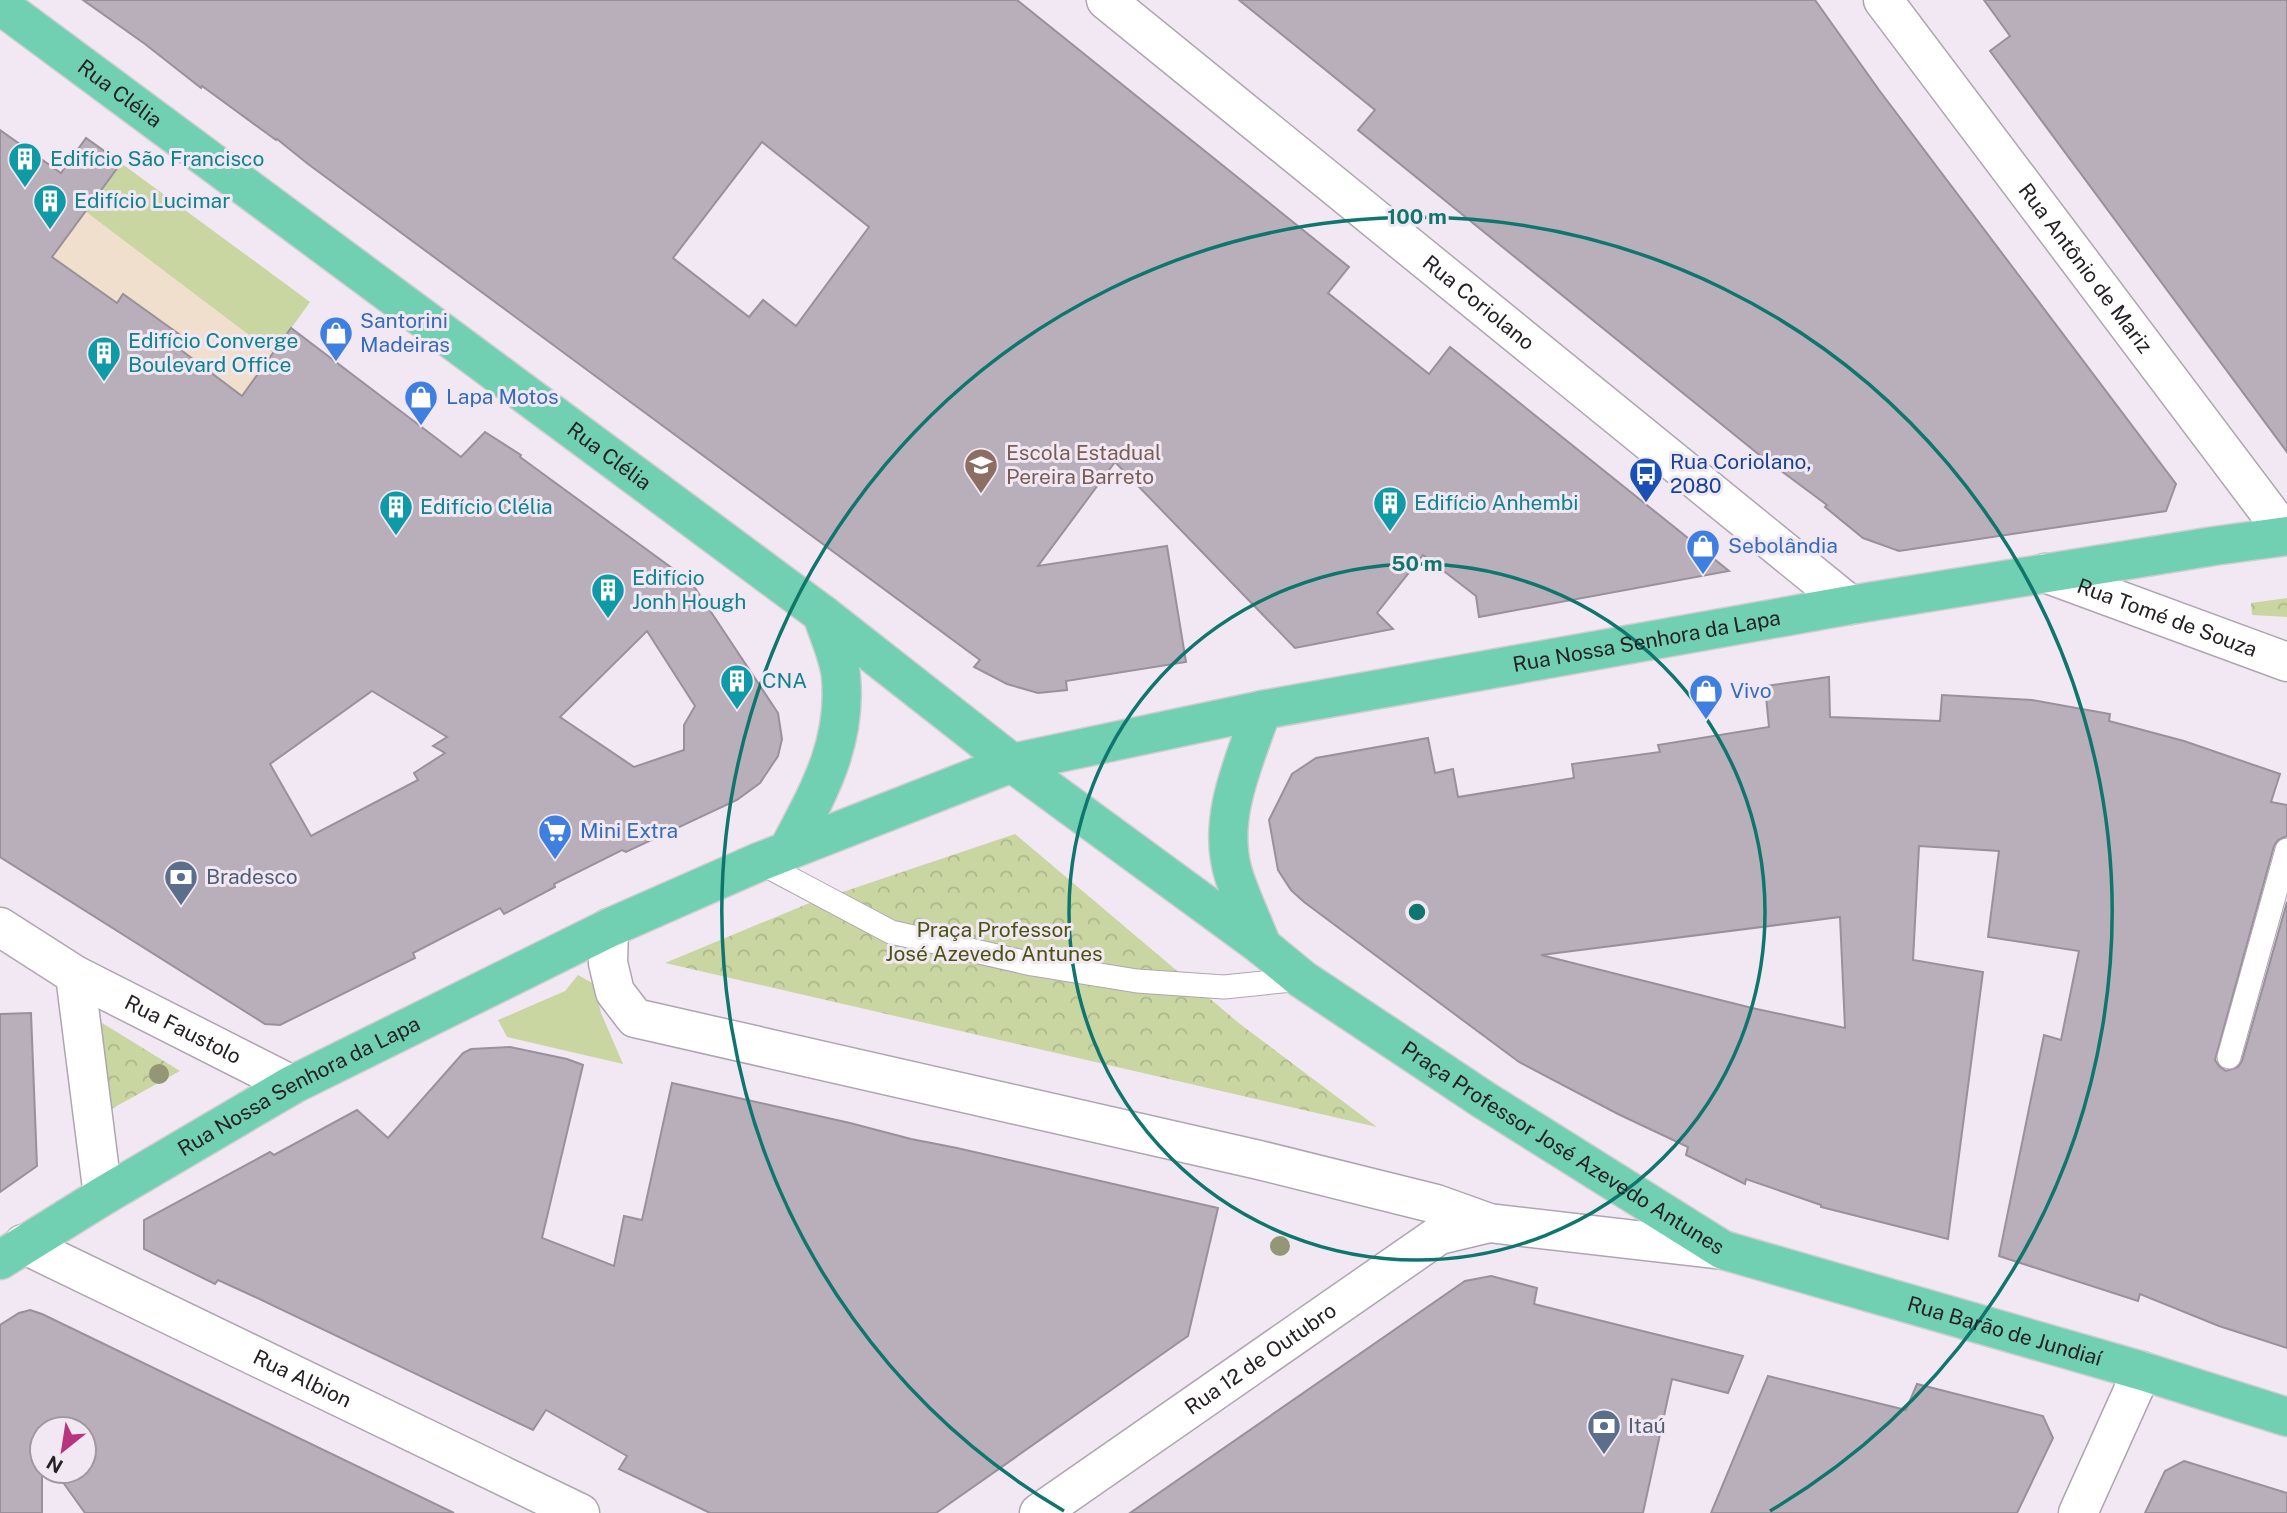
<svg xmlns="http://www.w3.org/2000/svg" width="2287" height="1513" font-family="'Public Sans',sans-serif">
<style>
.commercial{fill:#f0dfcd}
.forest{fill:url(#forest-crowns)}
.garden{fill:#c9d6a2}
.building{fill:#b9afba;stroke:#9a909b;stroke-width:2;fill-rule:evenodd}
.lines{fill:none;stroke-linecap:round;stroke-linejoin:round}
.lane-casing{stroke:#afa5b1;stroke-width:25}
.street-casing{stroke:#afa5b1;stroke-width:41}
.secondary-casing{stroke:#afa5b1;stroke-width:41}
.primary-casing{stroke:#cfcecf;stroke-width:41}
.lane{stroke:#fff;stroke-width:23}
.street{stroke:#fff;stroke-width:38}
.secondary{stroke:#fff;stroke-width:38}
.primary{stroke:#70d0b1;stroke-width:38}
.tree{fill:#949676}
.ring{fill:none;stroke:#0f766e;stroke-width:3.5}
.labels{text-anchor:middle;stroke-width:6;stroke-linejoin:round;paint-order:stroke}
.street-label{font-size:21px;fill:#252125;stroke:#f2e8f4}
.culture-label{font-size:21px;fill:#0d838f;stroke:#f2e8f4;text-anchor:start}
.shop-label{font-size:21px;fill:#366cbe;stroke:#f2e8f4;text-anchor:start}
.education-label{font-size:21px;fill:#785e54;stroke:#f2e8f4;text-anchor:start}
.transit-label{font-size:21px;fill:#164399;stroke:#f2e8f4;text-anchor:start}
.service-label{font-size:21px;fill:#4e5e75;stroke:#f2e8f4;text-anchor:start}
.park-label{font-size:21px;fill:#48530f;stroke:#f2e8f4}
.centre{fill:#0f766e;stroke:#f2e8f4;stroke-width:3.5}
.ring-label{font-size:21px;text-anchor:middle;font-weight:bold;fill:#0f766e;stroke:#f2e8f4;stroke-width:6;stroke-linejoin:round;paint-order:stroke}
</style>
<defs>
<pattern id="forest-crowns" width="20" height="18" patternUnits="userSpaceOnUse" patternTransform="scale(1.75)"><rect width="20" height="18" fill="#c9d6a2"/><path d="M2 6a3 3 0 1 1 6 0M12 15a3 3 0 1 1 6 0" fill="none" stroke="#acb78b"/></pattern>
</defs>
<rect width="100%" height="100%" fill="#f2e8f4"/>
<path class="commercial" d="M 85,211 L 217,234 L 310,302 L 134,546 L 0,327 Z"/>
<g class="forest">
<path d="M 2287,598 L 2287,617 L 2252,615 L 2251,603 Z"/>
<path d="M 1015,834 L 1240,1024 L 1377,1127 L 665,963 L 807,904 Z"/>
<path d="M 86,1013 L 180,1071 L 106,1112 Z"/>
</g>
<g class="garden">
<path d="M 121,163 L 310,302 L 273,353 L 85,211 Z"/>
<path d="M 578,975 L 594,984 L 601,1013 L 623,1064 L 507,1037 L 498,1020 L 565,991 Z"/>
</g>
<g class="building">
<path d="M 83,0 L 1017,0 L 1349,267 L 1328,293 L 1429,374 L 1450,347 L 1729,571 L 1479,617 L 1476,596 L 1423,555 L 1377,613 L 1393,629 L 1295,648 L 1115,462 L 1038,566 L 1167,546 L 1186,662 L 1066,681 L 1067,690 L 1038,693 L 1007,684 L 974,667 L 980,660 L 308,164 L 277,139 L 276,140 L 202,86 L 201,88 L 145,44 ZM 762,142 L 869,227 L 796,326 L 763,300 L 749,317 L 673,258 Z"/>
<path d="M 1239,0 L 1815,0 L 1879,90 L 2176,484 L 2166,511 L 1899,551 L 1863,538 L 1825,507 L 1827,505 L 1757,453 L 1358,130 L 1375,110 Z"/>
<path d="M 1984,0 L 2287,0 L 2287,452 L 1990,51 L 2010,36 Z"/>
<path d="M 0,130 L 61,173 L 86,138 L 121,163 L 52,257 L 117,303 L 123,294 L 183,337 L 177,347 L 242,396 L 291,328 L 461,457 L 485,432 L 521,455 L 520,457 L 691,582 L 778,713 L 782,739 L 778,756 L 760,783 L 737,800 L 626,852 L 622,850 L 554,884 L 555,887 L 504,914 L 500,908 L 413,953 L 415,958 L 280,1025 L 265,1024 L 0,857 ZM 647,631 L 695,706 L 684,725 L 684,750 L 634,767 L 560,717 ZM 372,691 L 447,737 L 433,746 L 445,753 L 414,773 L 418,780 L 311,836 L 270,764 Z"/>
<path d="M 1829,677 L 1830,717 L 1940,721 L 1942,695 L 2032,700 L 2110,714 L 2109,721 L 2184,741 L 2280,774 L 2271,802 L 2287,805 L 2287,836 L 2278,840 L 2274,846 L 2215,1060 L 2219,1066 L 2226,1071 L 2238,1067 L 2242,1061 L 2287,902 L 2287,1348 L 2219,1326 L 2140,1294 L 2138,1301 L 1999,1256 L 2044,1035 L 2061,1040 L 2079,951 L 1988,937 L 1999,851 L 1919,846 L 1913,960 L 1983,972 L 1948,1239 L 1821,1207 L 1821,1205 L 1746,1179 L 1745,1184 L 1686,1155 L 1688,1147 L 1618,1114 L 1519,1062 L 1304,902 L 1291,890 L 1278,870 L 1269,820 L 1292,774 L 1316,758 L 1428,738 L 1435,773 L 1453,769 L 1458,797 L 1574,778 L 1572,764 L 1660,752 L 1658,745 L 1769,727 L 1765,686 ZM 1840,917 L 1845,1028 L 1752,1008 L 1541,955 Z"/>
<path d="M 31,1013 L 37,1166 L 0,1192 L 0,1014 Z"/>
<path d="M 510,1047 L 567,1059 L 583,1065 L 542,1238 L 614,1266 L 624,1216 L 642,1220 L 672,1083 L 850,1123 L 911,1139 L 957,1148 L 1218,1208 L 1188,1336 L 936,1513 L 710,1513 L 619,1469 L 627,1456 L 546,1410 L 533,1430 L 253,1296 L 218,1280 L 215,1284 L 144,1249 L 144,1220 L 270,1152 L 274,1155 L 357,1110 L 388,1138 L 463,1053 L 471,1049 Z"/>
<path d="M 1491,1276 L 1537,1288 L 1534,1304 L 1743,1356 L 1728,1393 L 1672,1379 L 1643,1513 L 1130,1513 L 1465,1281 Z"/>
<path d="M 30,1310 L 42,1314 L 454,1513 L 85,1513 L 55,1471 L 84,1471 L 84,1429 L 42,1429 L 42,1513 L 0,1513 L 0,1325 L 19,1313 Z"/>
<path d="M 1768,1376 L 1906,1410 L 1917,1384 L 2043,1416 L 2053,1438 L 2017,1513 L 1711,1513 Z"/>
<path d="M 2184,1461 L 2287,1493 L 2287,1513 L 2145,1513 L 2165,1471 Z"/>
</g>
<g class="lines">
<g class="lane-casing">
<g id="lane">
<path d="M 759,862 L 891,932 L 1032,964 L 1137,981 L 1224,987 L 1302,979"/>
<path d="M 2229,1057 L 2287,850"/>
</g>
</g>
<g class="street-casing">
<g id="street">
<path id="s1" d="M 1883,0 L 2287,536"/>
<path id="s2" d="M 2045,573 L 2287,662"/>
<path id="s3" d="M 23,1244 L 580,1513"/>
<path d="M 2078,1513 L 2142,1371"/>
</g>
</g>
<g class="secondary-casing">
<g id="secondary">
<path id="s4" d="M 1106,0 L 1850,605"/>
<path id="s5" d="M 0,927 L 75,975 L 292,1085"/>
<path d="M 609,928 L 608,963 L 615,992 L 635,1018 L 1259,1160 L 1436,1204 L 1489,1223 L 1723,1250"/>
<path d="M 75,975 L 103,1196"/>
<path id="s6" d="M 1039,1513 L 1439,1235 L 1489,1223"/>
</g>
</g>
<g class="primary-casing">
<g id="primary">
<path id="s7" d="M 0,5 L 822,614 L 1012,763 L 1262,946 L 1302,979 L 1484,1100 L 1723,1250 L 2142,1371 L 2287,1417"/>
<path d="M 1262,710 C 1244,762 1216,820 1234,876 C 1242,900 1253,923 1262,946"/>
<path d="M 788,850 C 818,793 847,744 841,677 C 839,656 828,634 822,614"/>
<path id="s8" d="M 0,1260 L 103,1196 L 292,1085 L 609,928 L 759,862 L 1012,763 L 1262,710 L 1850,605 L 2214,546 L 2287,536"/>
</g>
</g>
<use href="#lane" class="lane"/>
<use href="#street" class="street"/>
<use href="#secondary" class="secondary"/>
<use href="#primary" class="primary"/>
</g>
<g class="tree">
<circle cx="159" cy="1074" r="10"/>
<circle cx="1280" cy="1246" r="10"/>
</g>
<g class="ring">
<circle cx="1417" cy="912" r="348"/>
<path d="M1064 1511A695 695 0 1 1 1770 1511"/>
</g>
<defs>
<g id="building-pin" transform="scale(1.75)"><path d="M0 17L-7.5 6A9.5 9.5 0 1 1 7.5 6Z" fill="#0f9aa8" stroke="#f2e8f4"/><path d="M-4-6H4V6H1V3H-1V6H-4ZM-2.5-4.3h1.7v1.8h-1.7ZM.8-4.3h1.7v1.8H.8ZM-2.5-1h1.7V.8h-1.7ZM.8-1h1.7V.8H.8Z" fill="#fff"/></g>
<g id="shop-pin" transform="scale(1.75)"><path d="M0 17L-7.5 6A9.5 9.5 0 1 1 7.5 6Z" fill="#3f7fe0" stroke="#f2e8f4"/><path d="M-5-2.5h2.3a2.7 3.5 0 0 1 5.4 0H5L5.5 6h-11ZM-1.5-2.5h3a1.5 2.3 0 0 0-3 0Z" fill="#fff"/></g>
<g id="school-pin" transform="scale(1.75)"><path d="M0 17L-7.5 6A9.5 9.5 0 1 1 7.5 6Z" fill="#8d6e63" stroke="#f2e8f4"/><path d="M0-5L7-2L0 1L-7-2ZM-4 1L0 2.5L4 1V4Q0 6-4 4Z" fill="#fff"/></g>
<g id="bus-pin" transform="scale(1.75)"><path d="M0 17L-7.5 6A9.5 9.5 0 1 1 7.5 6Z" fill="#1a4fb4" stroke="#f2e8f4"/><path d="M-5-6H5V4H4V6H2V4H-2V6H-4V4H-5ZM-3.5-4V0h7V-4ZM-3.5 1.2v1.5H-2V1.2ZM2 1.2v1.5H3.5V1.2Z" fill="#fff"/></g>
<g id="supermarket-pin" transform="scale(1.75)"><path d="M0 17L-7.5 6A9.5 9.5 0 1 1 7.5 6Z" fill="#3f7fe0" stroke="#f2e8f4"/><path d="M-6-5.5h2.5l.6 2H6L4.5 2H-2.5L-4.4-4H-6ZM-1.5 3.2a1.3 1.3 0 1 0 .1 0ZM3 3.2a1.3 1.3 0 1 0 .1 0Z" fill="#fff"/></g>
<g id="bank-pin" transform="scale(1.75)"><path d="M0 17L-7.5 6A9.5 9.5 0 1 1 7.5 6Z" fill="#5c6f8a" stroke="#f2e8f4"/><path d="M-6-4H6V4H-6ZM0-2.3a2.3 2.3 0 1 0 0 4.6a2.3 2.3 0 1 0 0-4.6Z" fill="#fff"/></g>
</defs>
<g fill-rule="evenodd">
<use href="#building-pin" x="25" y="159"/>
<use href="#building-pin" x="50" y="201"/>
<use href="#shop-pin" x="336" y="333"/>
<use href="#building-pin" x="104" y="353"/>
<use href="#shop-pin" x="421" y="397"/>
<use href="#school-pin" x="981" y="465"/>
<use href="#bus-pin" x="1646" y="474"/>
<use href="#building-pin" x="1390" y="503"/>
<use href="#building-pin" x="396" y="507"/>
<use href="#shop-pin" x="1703" y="546"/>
<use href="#building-pin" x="608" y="590"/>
<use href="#building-pin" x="737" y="681"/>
<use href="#shop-pin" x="1706" y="691"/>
<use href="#supermarket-pin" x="555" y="831"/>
<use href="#bank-pin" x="181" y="877"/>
<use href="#bank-pin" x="1604" y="1426"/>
</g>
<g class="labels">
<g class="street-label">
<text dy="7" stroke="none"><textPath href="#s7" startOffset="149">Rua Clélia</textPath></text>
<text dy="7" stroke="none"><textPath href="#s1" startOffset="336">Rua Antônio de Mariz</textPath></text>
<text dy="7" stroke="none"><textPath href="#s4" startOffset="480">Rua Coriolano</textPath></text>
<text dy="7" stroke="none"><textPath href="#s7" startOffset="758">Rua Clélia</textPath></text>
<text dy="7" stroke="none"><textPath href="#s2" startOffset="130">Rua Tomé de Souza</textPath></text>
<text dy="7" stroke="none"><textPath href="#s8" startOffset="1776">Rua Nossa Senhora da Lapa</textPath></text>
<text dy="7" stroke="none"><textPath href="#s5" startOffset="210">Rua Faustolo</textPath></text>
<text dy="7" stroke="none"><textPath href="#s8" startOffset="346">Rua Nossa Senhora da Lapa</textPath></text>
<text dy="7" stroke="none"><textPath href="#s7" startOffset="1937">Praça Professor José Azevedo Antunes</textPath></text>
<text dy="7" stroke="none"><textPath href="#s7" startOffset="2420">Rua Barão de Jundiaí</textPath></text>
<text dy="7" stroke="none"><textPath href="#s6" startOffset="270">Rua 12 de Outubro</textPath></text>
<text dy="7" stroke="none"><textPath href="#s3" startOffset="310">Rua Albion</textPath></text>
</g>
<g class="culture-label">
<text x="50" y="166">Edifício São Francisco</text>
<text x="74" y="208">Edifício Lucimar</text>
<text x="128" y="348">Edifício Converge<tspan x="128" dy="24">Boulevard Office</tspan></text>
<text x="1414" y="510">Edifício Anhembi</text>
<text x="420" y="514">Edifício Clélia</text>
<text x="632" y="585">Edifício<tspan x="632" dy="24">Jonh Hough</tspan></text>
<text x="762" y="688">CNA</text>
</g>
<g class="shop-label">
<text x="360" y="328">Santorini<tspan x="360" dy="24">Madeiras</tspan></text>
<text x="446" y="404">Lapa Motos</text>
<text x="1728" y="553">Sebolândia</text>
<text x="1730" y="698">Vivo</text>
<text x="580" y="838">Mini Extra</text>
</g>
<g class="education-label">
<text x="1006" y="460">Escola Estadual<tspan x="1006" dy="24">Pereira Barreto</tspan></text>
</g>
<g class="transit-label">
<text x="1670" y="469">Rua Coriolano,<tspan x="1670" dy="24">2080</tspan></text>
</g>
<g class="service-label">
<text x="206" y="884">Bradesco</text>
<text x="1628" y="1433">Itaú</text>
</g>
<g class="park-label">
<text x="994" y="937">Praça Professor<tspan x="994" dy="24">José Azevedo Antunes</tspan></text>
</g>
</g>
<circle cx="1417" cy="912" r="10" class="centre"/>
<g class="ring-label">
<text x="1417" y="224">100 m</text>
<text x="1417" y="571">50 m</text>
</g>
<g transform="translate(63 1450) rotate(210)"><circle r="33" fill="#f2e8f4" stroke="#a098a1" stroke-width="2"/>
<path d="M0-5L12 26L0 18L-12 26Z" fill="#b7357e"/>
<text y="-10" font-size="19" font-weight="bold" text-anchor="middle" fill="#252125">N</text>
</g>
</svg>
